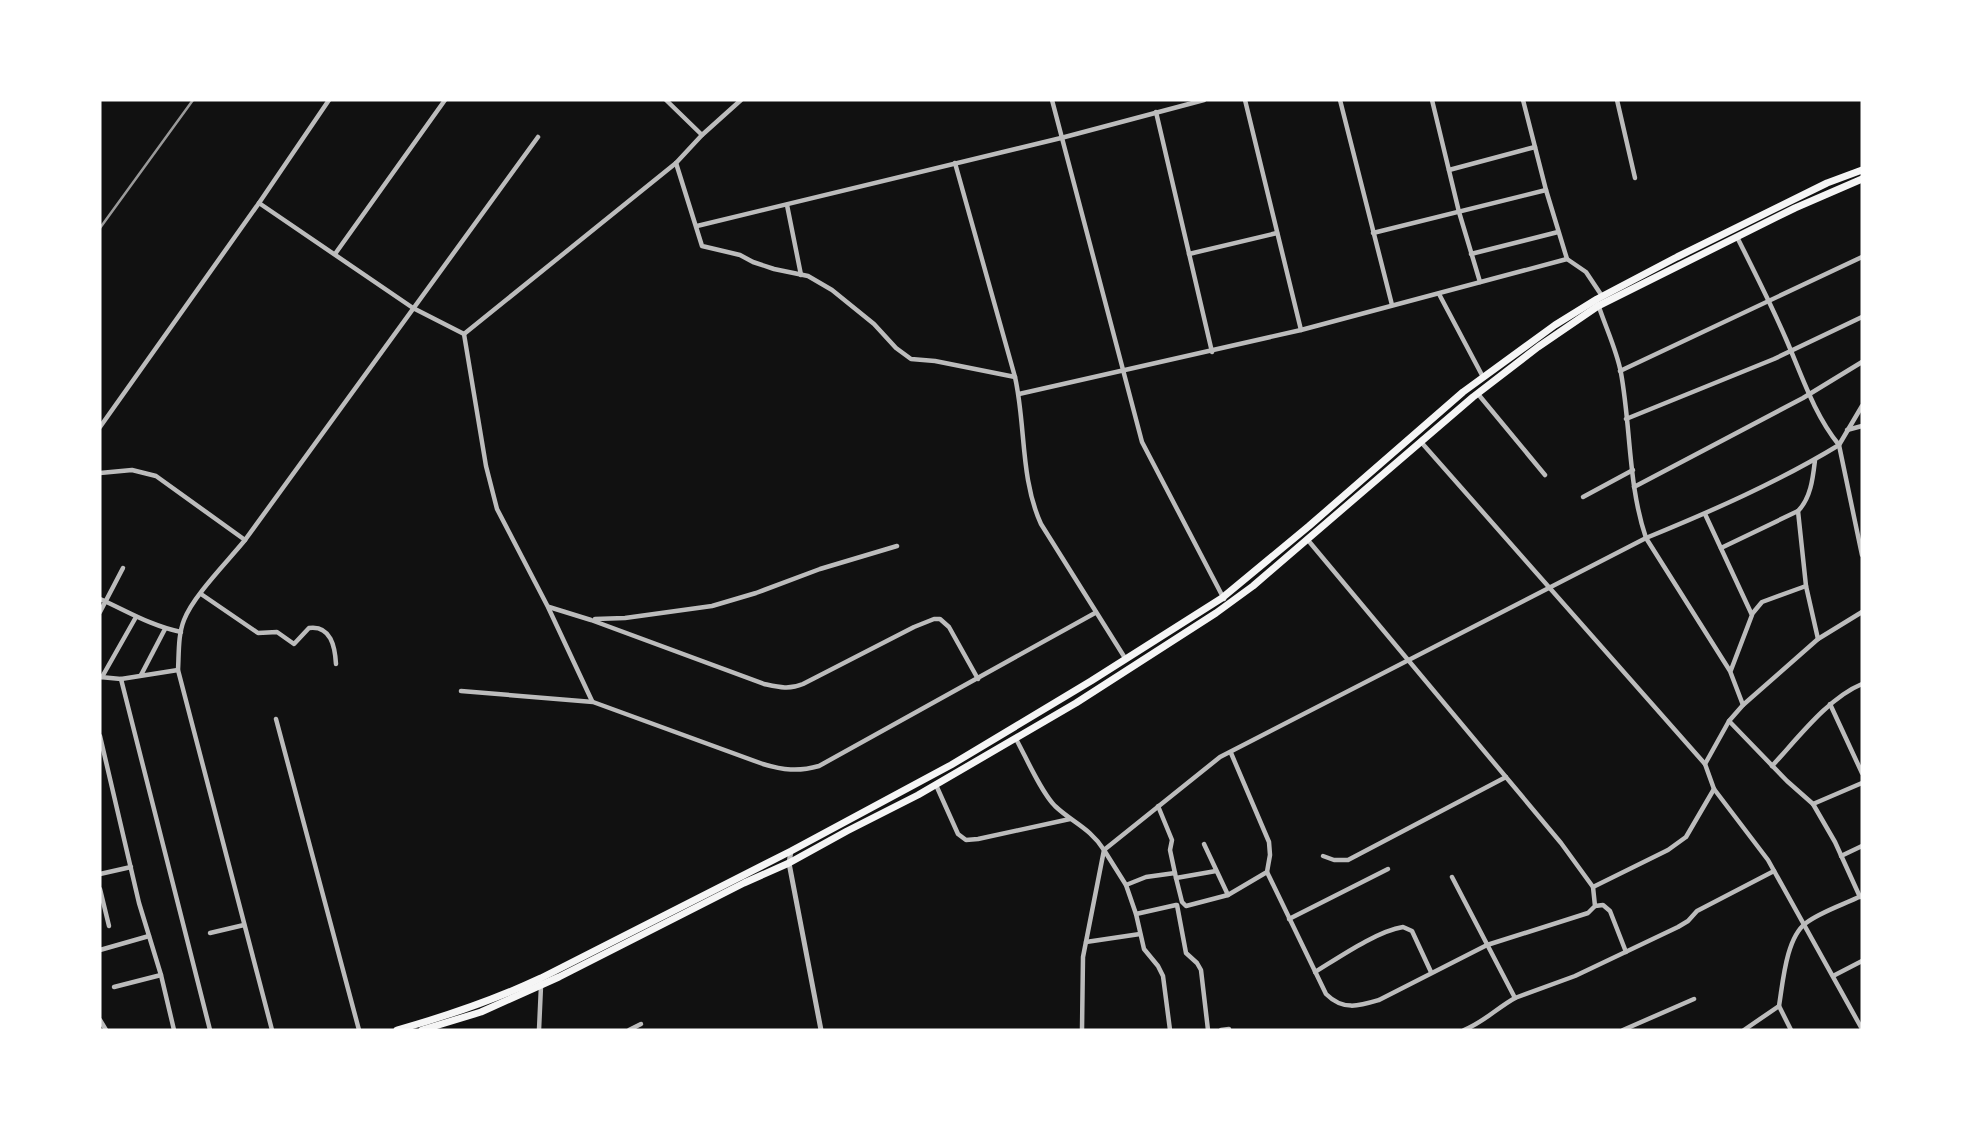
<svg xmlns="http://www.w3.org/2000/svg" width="1962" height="1130" font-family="'Work Sans',sans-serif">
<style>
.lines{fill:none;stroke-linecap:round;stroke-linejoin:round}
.minor{stroke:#bcbcbc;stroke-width:4.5}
.tertiary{stroke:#bcbcbc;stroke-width:5}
.primary{stroke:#f5f5f5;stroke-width:7}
.rail{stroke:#9a9a9a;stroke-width:2.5}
</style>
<rect width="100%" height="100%" fill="#111"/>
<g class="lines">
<g class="minor">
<path d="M 666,100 L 702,135"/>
<path d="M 1052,100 L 1142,442 L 1224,599"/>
<path d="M 1245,100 L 1301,330"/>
<path d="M 1340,100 L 1392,305"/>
<path d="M 1432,100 L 1459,212 L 1480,282"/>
<path d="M 1523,100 L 1546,190 L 1567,259 L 1586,272 L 1602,296"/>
<path d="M 1617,100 L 1635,178"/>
<path d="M 1156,112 L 1212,352"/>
<path d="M 676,163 L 702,246 L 740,255 L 753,262 L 774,269 L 808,276 L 832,290 L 874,324 L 896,348 L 911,359 L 935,361 L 1015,377"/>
<path d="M 955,163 L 1015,377 C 1026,426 1020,478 1041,524 L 1125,658"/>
<path d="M 1449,170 L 1535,147"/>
<path d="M 259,203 L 413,308 L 464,334 L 486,466 L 497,509 L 548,607 L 592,701"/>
<path d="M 787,205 L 801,275"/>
<path d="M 697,226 L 1061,138 L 1204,100"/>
<path d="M 1373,233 L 1546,190"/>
<path d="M 335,254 L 445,100"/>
<path d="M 1189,254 L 1277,233"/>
<path d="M 1471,254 L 1558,232"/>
<path d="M 1439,294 L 1483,377"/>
<path d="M 1599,307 C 1606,328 1617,351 1621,373 C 1631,428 1628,485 1646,538 L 1730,671 L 1743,705"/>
<path d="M 464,334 L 676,163 L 702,135 L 741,100"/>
<path d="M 1620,371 L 1862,257"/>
<path d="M 1019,394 L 1301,330 L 1567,259"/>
<path d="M 1478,394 L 1545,475"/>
<path d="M 1862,406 L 1839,445 L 1862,555"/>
<path d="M 1626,419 L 1774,359 L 1862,317"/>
<path d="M 100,427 L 259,203 L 329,100"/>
<path d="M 1847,430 L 1862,426"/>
<path d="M 1421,442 L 1705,764 L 1714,789 L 1768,860 L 1862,1029"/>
<path d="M 1815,460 C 1813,477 1811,498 1798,511 L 1806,586 L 1818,639"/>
<path d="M 100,473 L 132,470 L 156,476 L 245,540"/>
<path d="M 1634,487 L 1803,398 L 1862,362"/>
<path d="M 1583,497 L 1633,470"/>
<path d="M 1705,514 L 1752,615 L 1731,670"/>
<path d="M 1721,548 L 1798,511"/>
<path d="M 201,594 L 258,633 L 277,632 L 294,644 L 309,628 C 331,625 335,647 336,664"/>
<path d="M 100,599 C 127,611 151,626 181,632"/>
<path d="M 549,607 L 591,620 L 764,684 C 778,687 789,690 803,684 L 914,627 L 934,619 L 940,619 L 949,627 L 978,679"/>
<path d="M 100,612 L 123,568"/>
<path d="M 1752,614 L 1762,602 L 1806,586"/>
<path d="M 595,619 L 625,618 L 712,606 L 756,593 L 820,569 L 897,546"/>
<path d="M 141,675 L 165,629"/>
<path d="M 100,677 L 121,679 L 178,670"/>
<path d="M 102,677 L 136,617"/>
<path d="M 121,679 L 210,1030"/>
<path d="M 461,691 L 593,702 L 763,764 C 783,770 798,772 819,766 L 1095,613"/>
<path d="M 1830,704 L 1862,773"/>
<path d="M 276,719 L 359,1030"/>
<path d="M 1729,721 L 1787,781 L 1813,804 L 1835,842 L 1860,897"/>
<path d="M 100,736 L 139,903 L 161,975 L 174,1030"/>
<path d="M 1016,739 C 1026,757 1041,792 1055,806 C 1073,823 1090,828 1104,850 L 1083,957 L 1082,1030"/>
<path d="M 1705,764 L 1729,721 L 1743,705 L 1818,639 L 1862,612"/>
<path d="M 1772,766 C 1798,738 1828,698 1862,684"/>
<path d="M 936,785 L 958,834 L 966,840 L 978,839 L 1070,819"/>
<path d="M 1813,804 L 1862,783"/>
<path d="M 1158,806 L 1172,840 L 1170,850 L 1176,878 L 1182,902 L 1186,906 L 1228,895 L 1204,844"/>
<path d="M 1323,856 L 1334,860 L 1348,860 L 1506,777"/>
<path d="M 1841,856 L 1862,846"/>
<path d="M 1267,872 L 1326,994 C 1343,1011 1359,1006 1379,1000 L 1487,945 L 1588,913 L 1595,906 L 1593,887 L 1561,843 L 1307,539"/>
<path d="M 100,874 L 131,867"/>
<path d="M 1452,877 L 1515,998 L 1575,976 L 1678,927 L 1688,921 L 1697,911 L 1774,871"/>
<path d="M 1176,878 L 1216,871"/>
<path d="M 1126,885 L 1146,877 L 1175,873"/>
<path d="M 1593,887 L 1668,850 L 1686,837 L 1714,789"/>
<path d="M 100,889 L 109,926"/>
<path d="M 1228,895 L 1267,872 L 1270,855 L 1269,842 L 1231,753"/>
<path d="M 1177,905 L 1186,953 L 1197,963 L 1201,970 L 1208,1030"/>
<path d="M 1595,906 L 1603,905 L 1610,911 L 1626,952"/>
<path d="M 1136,914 L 1176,905"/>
<path d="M 1289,919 L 1388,869"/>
<path d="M 210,933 L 244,925"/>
<path d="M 1086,942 L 1140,934"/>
<path d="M 100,950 L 149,936"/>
<path d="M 1315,972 C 1338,958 1377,931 1403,927 L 1412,931 L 1431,972"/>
<path d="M 1833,976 L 1862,961"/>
<path d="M 114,987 L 161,975"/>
<path d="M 1779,1006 L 1791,1030"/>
<path d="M 100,1020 L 106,1030"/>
<path d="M 272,1030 L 178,670 C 179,653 178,635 184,620 C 193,596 228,561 245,540 L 538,137"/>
<path d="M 539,1030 L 541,986"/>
<path d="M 629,1030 L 641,1024"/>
<path d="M 1170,1030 L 1163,976 L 1158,966 L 1144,949 L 1136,914 L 1126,885 L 1104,850 L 1220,757 L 1646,538 C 1712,511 1778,482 1839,445 C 1814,414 1802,376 1786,339 C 1771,304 1754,271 1737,237"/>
<path d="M 1221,1030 L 1229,1029"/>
<path d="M 1464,1030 C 1484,1022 1497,1008 1515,998"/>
<path d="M 1623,1030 L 1694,999"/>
<path d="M 1744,1030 L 1779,1006 C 1783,982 1786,938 1806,923 C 1820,912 1845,904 1861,896"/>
</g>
<path class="tertiary" d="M 791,851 L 789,863 L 821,1030"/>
<g class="primary">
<path d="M 397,1030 C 447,1016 494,1000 541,978 L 791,851 L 951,765 L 1091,681 L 1222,598 L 1309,526 L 1463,392 L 1555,325 L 1597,299 L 1677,257 L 1827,183 L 1862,170"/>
<path d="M 422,1030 L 481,1012 L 559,977 L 744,883 L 789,863 L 847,831 L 918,795 L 1076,703 L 1216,613 L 1253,586 L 1473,397 L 1538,347 L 1598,306 L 1795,208 L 1862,179"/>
</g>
<path class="rail" d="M 100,228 L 193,100"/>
</g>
<rect width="1962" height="1130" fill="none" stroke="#ffffff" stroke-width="203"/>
</svg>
